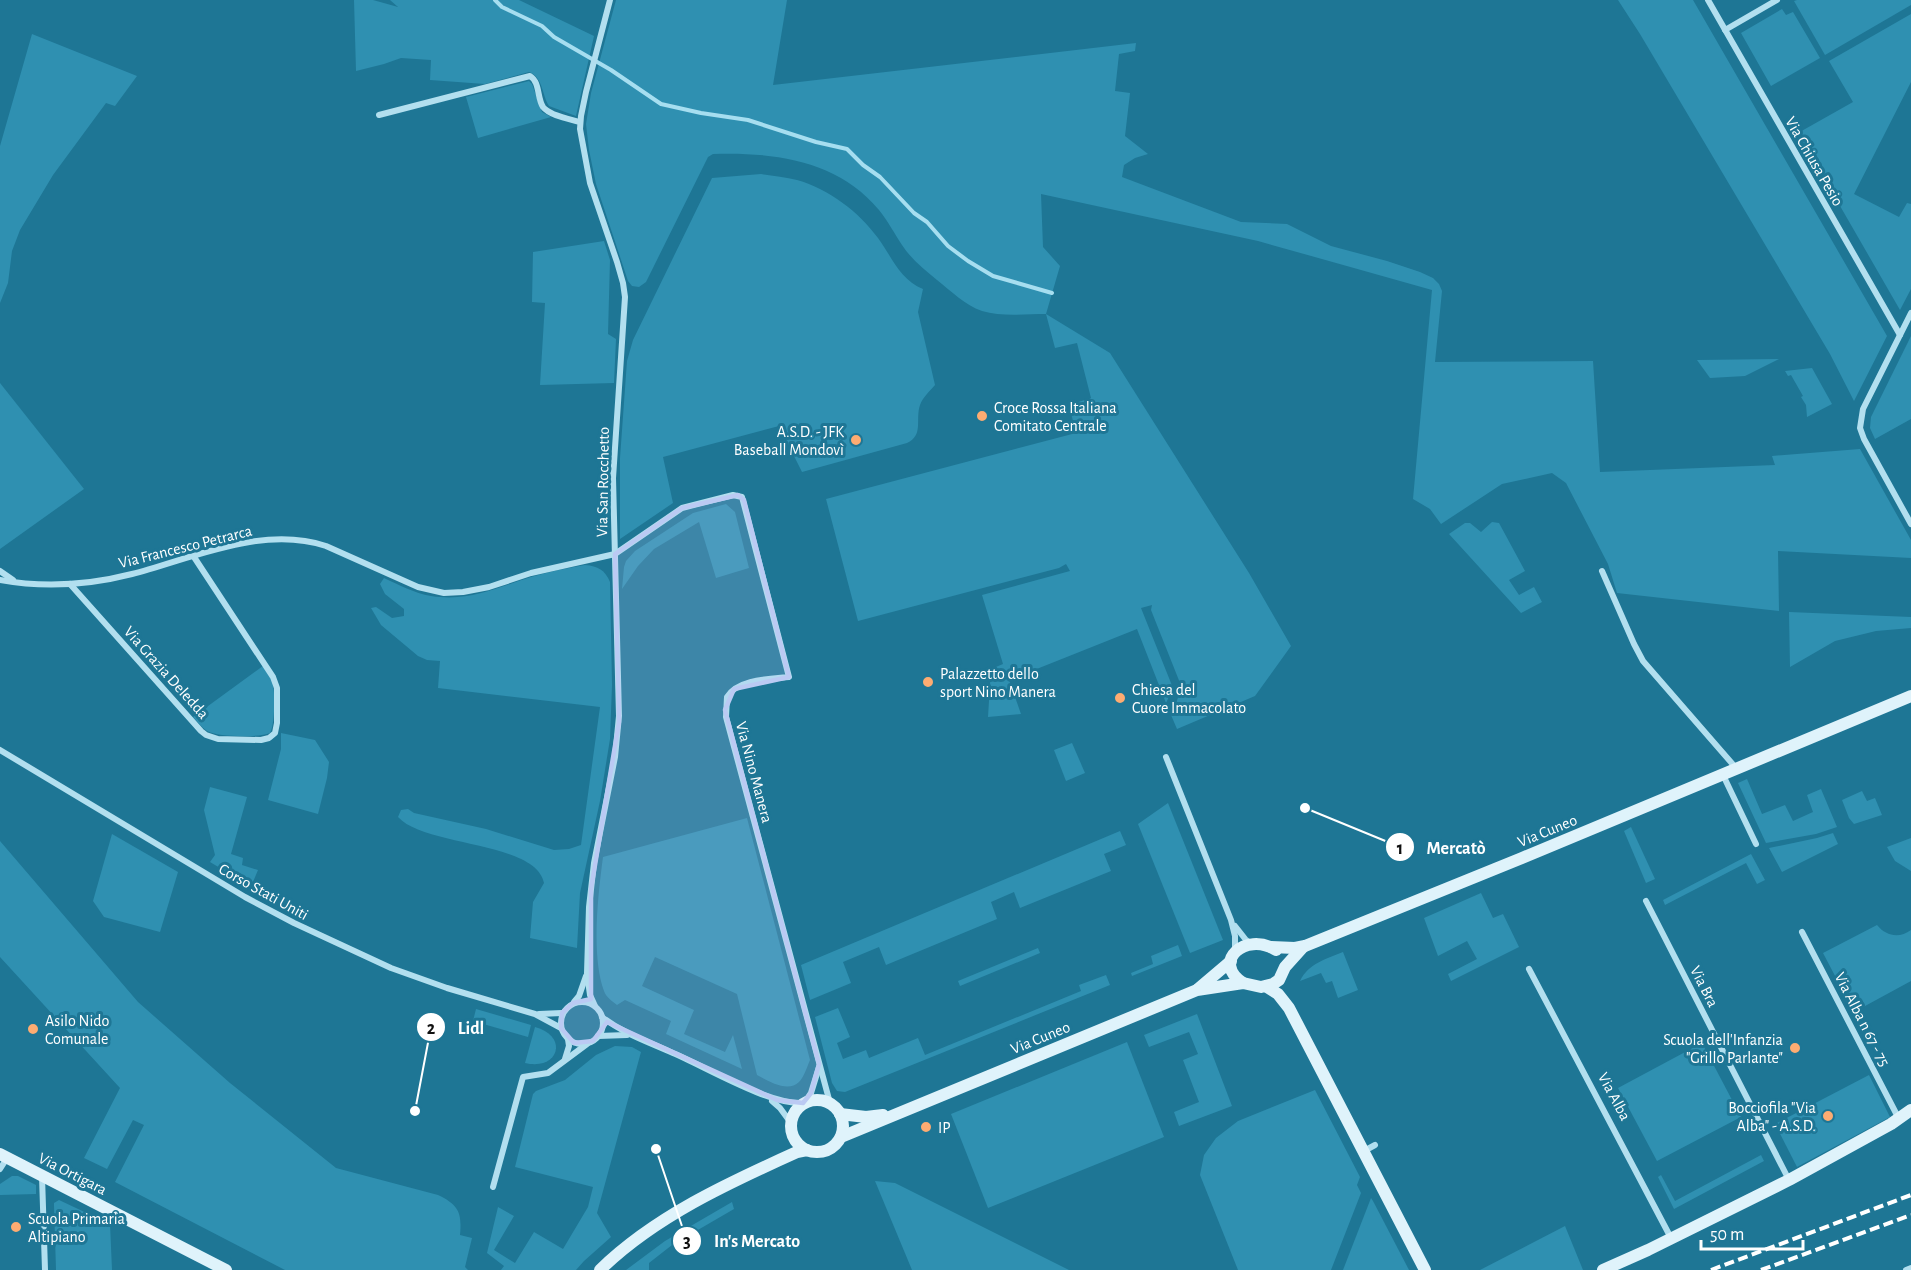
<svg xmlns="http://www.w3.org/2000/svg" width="1911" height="1270" font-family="'Alegreya Sans',sans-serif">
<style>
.green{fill:#2f90b1}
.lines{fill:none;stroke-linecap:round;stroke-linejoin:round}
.stream{stroke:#a6def0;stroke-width:4}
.street{stroke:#b2dfef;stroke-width:6}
.secondary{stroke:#dff3fb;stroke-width:12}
.rail{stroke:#fff;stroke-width:4;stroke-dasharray:10 4.5;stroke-linecap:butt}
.marked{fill:#bbcaf3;fill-opacity:0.2;stroke:#bbcaf3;stroke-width:4.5;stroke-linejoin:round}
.poi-dot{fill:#fdac72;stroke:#1e7695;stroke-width:2}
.labels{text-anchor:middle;stroke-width:6;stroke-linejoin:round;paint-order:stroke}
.street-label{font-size:16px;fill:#fff;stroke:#1e7695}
.poi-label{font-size:16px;fill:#fff;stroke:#1e7695;text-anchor:start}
.leader{fill:none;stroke:#fff;stroke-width:2}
.callout-dot{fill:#fff;stroke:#1e7695;stroke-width:2}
.mark-label{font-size:18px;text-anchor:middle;font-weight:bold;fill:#111}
.callout-label{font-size:18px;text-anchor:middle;font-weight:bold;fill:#fff;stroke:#1e7695;stroke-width:6;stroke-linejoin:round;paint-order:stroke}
</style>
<rect width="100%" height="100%" fill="#1e7695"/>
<g class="green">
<path d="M 354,0 L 373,0 L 398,7 L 390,0 L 519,0 L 594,36 L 576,116 L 549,106 C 542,95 543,77 529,72 L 485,84 L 430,80 L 431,60 L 401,58 L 384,64 L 356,71 Z"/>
<path d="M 616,0 L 787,0 L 773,85 L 1136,43 L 1135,51 L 1119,54 L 1115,91 L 1130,93 L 1125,136 L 1148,154 L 1135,158 L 1124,165 L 1122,177 L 1241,222 L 1287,224 L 1331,246 L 1387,261 L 1420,272 L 1433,278 L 1439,284 L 1442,291 L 1435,362 L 1593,361 L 1600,472 L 1775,465 L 1772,456 L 1860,449 L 1911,540 L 1911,558 L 1778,551 L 1779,611 L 1617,593 L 1608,564 L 1566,483 L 1552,473 L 1502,484 L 1441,524 L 1430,509 L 1413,499 L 1432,290 L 1258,241 L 1041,194 L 1043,247 L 1060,266 L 1046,314 L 1110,353 L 1249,573 L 1291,646 L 1255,696 L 1177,729 L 1171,715 L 1182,688 L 1151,610 L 1152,605 L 1141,608 L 1173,688 L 1166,703 L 1137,629 L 1009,680 L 1021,714 L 988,717 L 991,669 L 1003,664 L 982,595 L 1070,571 L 1066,564 L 1059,568 L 858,621 L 826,499 L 1076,433 L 1069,405 L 1091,398 L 1077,343 L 1055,348 L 1046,314 C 1026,314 1001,317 982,311 C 965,305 951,291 937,280 C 924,269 911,259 902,245 C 894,233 888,221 879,210 C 838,160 774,152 713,154 L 708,157 L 646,282 L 639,287 L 632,286 L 628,281 L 596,184 L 589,150 L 586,124 L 591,93 Z"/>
<path d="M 1618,0 L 1693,0 L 1887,336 L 1854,401 L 1830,354 L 1640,34 Z"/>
<path d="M 1797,0 L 1911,0 L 1911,5 L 1825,55 L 1794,1 Z"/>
<path d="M 1782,9 L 1786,15 L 1793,12 L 1820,58 L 1771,86 L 1741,33 Z"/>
<path d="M 1911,14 L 1911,82 L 1854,194 L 1899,217 L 1907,203 L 1911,204 L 1911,289 L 1900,310 L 1798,133 L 1853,102 L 1829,61 Z"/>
<path d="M 32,34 L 137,76 L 115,106 L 106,103 L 53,175 L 20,230 L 12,251 L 8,283 L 0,303 L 0,146 Z"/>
<path d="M 529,81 L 532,84 L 542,112 L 551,117 L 478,138 L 466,97 Z"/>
<path d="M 761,174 C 773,176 786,177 797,180 C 829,189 859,212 878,238 C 892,257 900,280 923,289 L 918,312 L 935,385 C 930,391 923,397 920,405 C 915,420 924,435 907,443 L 802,472 L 779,426 L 663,457 L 673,503 L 620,539 L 620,458 L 627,361 L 633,340 L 712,178 Z"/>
<path d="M 604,241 L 610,260 L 608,334 L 616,339 L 614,383 L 540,385 L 545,303 L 532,302 L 533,252 Z"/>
<path d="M 1911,336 L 1911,419 L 1875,439 L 1870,428 L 1871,417 Z"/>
<path d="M 1779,359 L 1745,376 L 1710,378 L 1697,360 Z"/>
<path d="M 1812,368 L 1832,404 L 1807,417 L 1806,405 L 1801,397 L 1803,396 L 1791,375 L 1788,376 L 1785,371 Z"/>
<path d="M 0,383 L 84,489 L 0,549 Z"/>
<path d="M 726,504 L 735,512 L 749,568 L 716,578 L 699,522 L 654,549 L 638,566 L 622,589 L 624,567 L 626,561 L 635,551 L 693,513 Z"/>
<path d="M 1492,522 L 1499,523 L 1525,571 L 1509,580 L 1519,595 L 1534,587 L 1542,602 L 1521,613 L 1449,534 L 1465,523 L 1470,523 L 1481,532 Z"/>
<path d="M 585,565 C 598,566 605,570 610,582 L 612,685 L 610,739 L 600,801 L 580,893 L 577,948 L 530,938 L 533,902 L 544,883 C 536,841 425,847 398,817 L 401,810 L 408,809 L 414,813 L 486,829 L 554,850 L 569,849 L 581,845 L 600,707 L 438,688 L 440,661 L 427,660 L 418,656 L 381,625 L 371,608 L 376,607 L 392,618 L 404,616 L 404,609 L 385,594 L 380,584 L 384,578 C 399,585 414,593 431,596 C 469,602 496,588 531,577 C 548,572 567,568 585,565 Z"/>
<path d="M 1789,612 L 1911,617 L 1911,628 L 1876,631 L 1835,641 L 1790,667 Z"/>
<path d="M 263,666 C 266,672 271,677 273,684 C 275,694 275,725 270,733 C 258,738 218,737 207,731 C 201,727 197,721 193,717 Z"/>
<path d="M 281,733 L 315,740 L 329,762 L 327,778 L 318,814 L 268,800 L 281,749 Z"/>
<path d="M 1072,743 L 1085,773 L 1066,781 L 1054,750 Z"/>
<path d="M 1747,779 L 1762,814 L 1785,805 L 1793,821 L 1813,812 L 1807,795 L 1821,789 L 1837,827 L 1816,834 L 1766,843 L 1738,783 Z"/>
<path d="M 210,787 L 247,797 L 231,854 L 243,858 L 242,865 L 258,870 L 253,882 L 245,883 L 210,862 L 215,855 L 204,810 Z"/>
<path d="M 1862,791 L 1867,801 L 1875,798 L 1882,815 L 1854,824 L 1849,818 L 1842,800 Z"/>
<path d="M 1168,803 L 1223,940 L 1190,953 L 1138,824 Z"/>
<path d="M 747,818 L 810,1060 C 807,1067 804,1077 799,1082 C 788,1093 768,1081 757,1075 L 737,994 L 655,957 L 642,986 L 694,1010 L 684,1034 L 725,1052 L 733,1035 L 742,1069 L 666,1034 L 671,1021 L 625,1000 L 617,1005 C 612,1001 606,997 604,991 C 591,956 598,894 603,857 Z"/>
<path d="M 1631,827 L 1655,879 L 1646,883 L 1624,831 Z"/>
<path d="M 1120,831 L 1126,845 L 1104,854 L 1111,871 L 1020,908 L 1014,892 L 991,902 L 997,919 L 886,965 L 879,947 L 843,962 L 851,983 L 810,1000 L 801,965 Z"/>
<path d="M 1833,833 L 1838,844 L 1782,872 L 1769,848 L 1817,838 Z"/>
<path d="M 112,834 L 178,872 L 160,932 L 104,917 L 93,901 Z"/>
<path d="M 1911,838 L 1911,871 L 1895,861 L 1887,847 Z"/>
<path d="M 0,841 L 138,1002 L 230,1083 L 336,1168 L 438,1195 C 459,1205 462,1213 460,1235 L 472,1238 L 465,1267 L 468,1270 L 285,1270 L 115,1182 L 144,1125 L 133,1120 L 107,1169 L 84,1158 L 120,1088 L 0,957 Z"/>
<path d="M 1751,854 L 1765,880 L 1757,884 L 1746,863 L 1665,905 L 1663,900 Z"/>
<path d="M 1481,893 L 1493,918 L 1503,914 L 1519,947 L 1451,981 L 1448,974 L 1477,959 L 1467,941 L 1438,956 L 1424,918 Z"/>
<path d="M 1877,925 C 1886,936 1899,939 1911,930 L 1911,981 L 1854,1012 L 1823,953 Z"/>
<path d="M 1178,945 L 1182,956 L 1132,976 L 1131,973 L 1153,964 L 1151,956 Z"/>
<path d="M 1038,948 L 1040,953 L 960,986 L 958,981 Z"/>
<path d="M 1343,952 L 1358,990 L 1338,998 L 1332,981 L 1326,983 L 1321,973 L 1300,981 C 1309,963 1326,959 1343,952 Z"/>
<path d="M 1106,975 L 1110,985 L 845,1092 L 837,1091 L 832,1083 L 815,1017 L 838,1008 L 850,1037 L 837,1043 L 843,1059 L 866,1050 L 869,1058 L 918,1038 L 925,1055 L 1081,991 L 1079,985 Z"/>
<path d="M 476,1009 L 531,1025 L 528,1037 L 473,1021 Z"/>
<path d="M 1197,1014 L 1232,1106 L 1179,1126 L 1174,1112 L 1199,1102 L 1183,1060 L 1198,1054 L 1189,1032 L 1149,1047 L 1144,1035 Z"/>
<path d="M 535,1027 C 569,1036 559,1071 525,1063 Z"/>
<path d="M 1127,1042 L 1164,1137 L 988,1208 L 951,1114 Z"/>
<path d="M 1702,1043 L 1741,1117 L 1657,1161 L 1618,1088 Z"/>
<path d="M 615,1046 L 632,1047 L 641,1052 L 597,1213 L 611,1237 L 584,1261 L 576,1270 L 501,1270 L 504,1266 L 487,1253 L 498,1207 L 514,1216 L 494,1250 L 515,1263 L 534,1232 L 563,1249 L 588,1207 L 593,1187 L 515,1167 L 533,1094 L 536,1091 L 565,1080 L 596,1055 Z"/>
<path d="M 1869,1075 L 1890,1117 L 1797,1167 L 1775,1124 Z"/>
<path d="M 1315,1090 L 1360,1177 L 1357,1185 L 1361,1193 L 1331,1270 L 1238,1270 L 1200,1175 L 1204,1155 L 1216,1138 L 1238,1121 Z"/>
<path d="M 1761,1155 L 1764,1161 L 1674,1209 L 1658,1177 L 1661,1175 L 1675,1201 Z"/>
<path d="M 12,1176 L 18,1176 L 36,1185 L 36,1194 L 0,1195 L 0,1184 Z"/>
<path d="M 875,1181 L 895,1183 L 1069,1270 L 912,1270 Z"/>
<path d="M 1371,1198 L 1373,1201 L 1409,1270 L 1343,1270 Z"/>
<path d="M 59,1200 L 110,1224 L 112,1270 L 56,1270 L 54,1206 L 54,1203 Z"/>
<path d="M 732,1202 L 734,1209 L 672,1245 L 649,1263 L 649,1270 L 626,1270 L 665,1241 Z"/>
<path d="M 1565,1226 L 1583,1270 L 1480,1270 Z"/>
</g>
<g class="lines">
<path class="stream" d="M 495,0 L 502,7 L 542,26 L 554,37 L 611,70 L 661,104 L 701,113 L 748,120 L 816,142 L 847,149 L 863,165 L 880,177 L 914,213 L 927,222 L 948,246 L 968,261 L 993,276 L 1052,293"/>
<g class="street">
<path d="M 1708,0 L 1900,335"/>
<path d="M 1725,30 L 1777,0"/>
<path d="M 379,115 L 530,76 C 540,82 537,98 543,107 C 550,116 570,119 580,122"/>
<path d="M 1911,313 L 1863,409 L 1860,428 L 1864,439 L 1911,524"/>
<path d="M 0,571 L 13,580"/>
<path d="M 1602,571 L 1634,644 L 1643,661 L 1736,768"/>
<path d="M 0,580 C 44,588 89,585 132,574 C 193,558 263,525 326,546 L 418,587 L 444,593 L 463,592 L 489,587 L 531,573 L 615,554 L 682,508 L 733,495 L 742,497 L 789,677 C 770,679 738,679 727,697 L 726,717 L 830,1103"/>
<path d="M 70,584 L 201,731 L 206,735 L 218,739 L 261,740 L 269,738 L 275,733 L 277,723 L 277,688 L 273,677 L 194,557"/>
<path d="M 0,750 L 245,897 L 294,923 L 391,968 L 447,988 L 535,1014 L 561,1028"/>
<path d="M 1166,757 L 1231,920 L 1235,936 L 1235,952"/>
<path d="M 1723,775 L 1756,844"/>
<path d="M 1646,901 L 1789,1180"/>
<path d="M 1235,926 L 1246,940 L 1252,944"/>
<path d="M 1802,932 L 1899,1119"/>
<path d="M 1529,969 L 1671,1238"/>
<circle cx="582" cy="1023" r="21"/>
<path d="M 574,1002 L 579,996 L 586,976"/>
<path d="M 595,1006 L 590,995 L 587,973 L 589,907 L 594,863 L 615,757 L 619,716 L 613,478 L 625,297 L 623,283 L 617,262 L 590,183 L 580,129 L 581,116 L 586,92 L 610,0"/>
<path d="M 539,1014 L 562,1013"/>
<path d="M 602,1017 C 624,1034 649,1042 673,1053 C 706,1067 769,1105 803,1103"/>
<path d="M 598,1036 L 627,1035"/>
<path d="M 565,1059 L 569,1046 L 568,1039"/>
<path d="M 772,1101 L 780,1108 L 791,1123"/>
<path d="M 805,1102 L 811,1093 L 819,1067"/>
<path d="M 1364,1151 L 1375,1145"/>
<path d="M 0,1169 L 7,1158"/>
<path d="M 42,1176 L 45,1270"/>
<path d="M 493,1187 L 523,1077 L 548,1073 L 587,1044"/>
<path d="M 1906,1270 L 1911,1268"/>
</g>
<g class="secondary">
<path d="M 1271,947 L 1295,948 L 1305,946 L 1522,858 L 1911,696"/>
<path d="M 1243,983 C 1211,962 1245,931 1276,950"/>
<path d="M 1267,987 L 1278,994 L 1289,1008 L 1425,1270"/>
<path d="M 1198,989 L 1231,961"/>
<circle cx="817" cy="1126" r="26"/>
<path d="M 840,1114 L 866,1117 L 883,1115"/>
<path d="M 841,1137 L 1197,990 L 1243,983 L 1261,987 L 1273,984 L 1279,980 L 1285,967 L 1303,947"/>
<path d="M 0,1154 L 226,1270"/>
<path d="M 600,1270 C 654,1217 728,1183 797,1152 L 807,1150"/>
<path d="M 1603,1270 L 1648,1250 L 1789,1180 L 1891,1124 L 1911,1110"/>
</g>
<g class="rail">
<path d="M 1711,1270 L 1911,1195"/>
<path d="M 1761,1270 L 1911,1215"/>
</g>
</g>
<path class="marked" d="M 738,495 L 744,500 L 789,677 L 734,689 L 725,710 L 819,1064 L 811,1093 L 803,1103 L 777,1100 L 607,1022 L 593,1041 L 574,1043 L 561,1028 L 562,1013 L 573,1003 L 591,999 L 591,889 L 619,722 L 615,554 L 682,508 Z"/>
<g class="poi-dot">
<circle cx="982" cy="416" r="6"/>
<circle cx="856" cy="440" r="6"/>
<circle cx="928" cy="682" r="6"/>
<circle cx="1120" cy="698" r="6"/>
<circle cx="33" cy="1029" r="6"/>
<circle cx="1795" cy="1048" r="6"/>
<circle cx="1828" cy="1116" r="6"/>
<circle cx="926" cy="1127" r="6"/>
<circle cx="16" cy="1227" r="6"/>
</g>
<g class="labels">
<g class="street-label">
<text transform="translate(1815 161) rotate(60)" y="6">Via Chiusa Pesio</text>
<text transform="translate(602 482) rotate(-89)" y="6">Via San Rocchetto</text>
<text transform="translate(185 546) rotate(-14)" y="6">Via Francesco Petrarca</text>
<text transform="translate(167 672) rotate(48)" y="6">Via Grazia Deledda</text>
<text transform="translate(755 772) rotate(75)" y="6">Via Nino Manera</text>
<text transform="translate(1547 830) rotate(-22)" y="6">Via Cuneo</text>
<text transform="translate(264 891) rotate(29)" y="6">Corso Stati Uniti</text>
<text transform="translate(1705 986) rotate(63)" y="6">Via Bra</text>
<text transform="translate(1863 1019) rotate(63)" y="6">Via Alba n 67 - 75</text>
<text transform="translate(1040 1037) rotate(-22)" y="6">Via Cuneo</text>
<text transform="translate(1615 1096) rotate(62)" y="6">Via Alba</text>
<text transform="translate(73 1173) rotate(27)" y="6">Via Ortigara</text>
</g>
<g class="poi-label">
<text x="994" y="413">Croce Rossa Italiana<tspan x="994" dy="18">Comitato Centrale</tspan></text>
<text x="844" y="437" text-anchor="end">A.S.D. - JFK<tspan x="844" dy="18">Baseball Mondovì</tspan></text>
<text x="940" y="679">Palazzetto dello<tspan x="940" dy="18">sport Nino Manera</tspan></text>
<text x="1132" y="695">Chiesa del<tspan x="1132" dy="18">Cuore Immacolato</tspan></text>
<text x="45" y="1026">Asilo Nido<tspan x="45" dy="18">Comunale</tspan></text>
<text x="1783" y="1045" text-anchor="end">Scuola dell'Infanzia<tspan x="1783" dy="18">"Grillo Parlante"</tspan></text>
<text x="1816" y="1113" text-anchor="end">Bocciofila "Via<tspan x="1816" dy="18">Alba" - A.S.D.</tspan></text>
<text x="938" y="1133">IP</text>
<text x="28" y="1224">Scuola Primaria<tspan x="28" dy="18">Altipiano</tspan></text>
</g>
</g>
<path class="leader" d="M1305 808L1400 847M415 1111L431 1027M656 1149L687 1241"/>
<g class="callout-dot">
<circle cx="1305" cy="808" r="6"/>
<circle cx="415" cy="1111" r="6"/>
<circle cx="656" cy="1149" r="6"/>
<circle cx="1400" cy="847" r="15"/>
<circle cx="431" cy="1027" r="15"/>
<circle cx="687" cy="1241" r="15"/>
</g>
<g class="mark-label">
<text x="1400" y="854">1</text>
<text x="431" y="1034">2</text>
<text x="687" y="1247">3</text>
</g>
<g class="callout-label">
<text x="1456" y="854">Mercatò</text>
<text x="471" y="1034">Lidl</text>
<text x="757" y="1247">In's Mercato</text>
</g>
<path d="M1701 1240v9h102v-9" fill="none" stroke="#ffffff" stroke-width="3"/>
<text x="1710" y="1240" font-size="18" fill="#ffffff" stroke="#1e7695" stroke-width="4.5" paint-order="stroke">50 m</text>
</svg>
